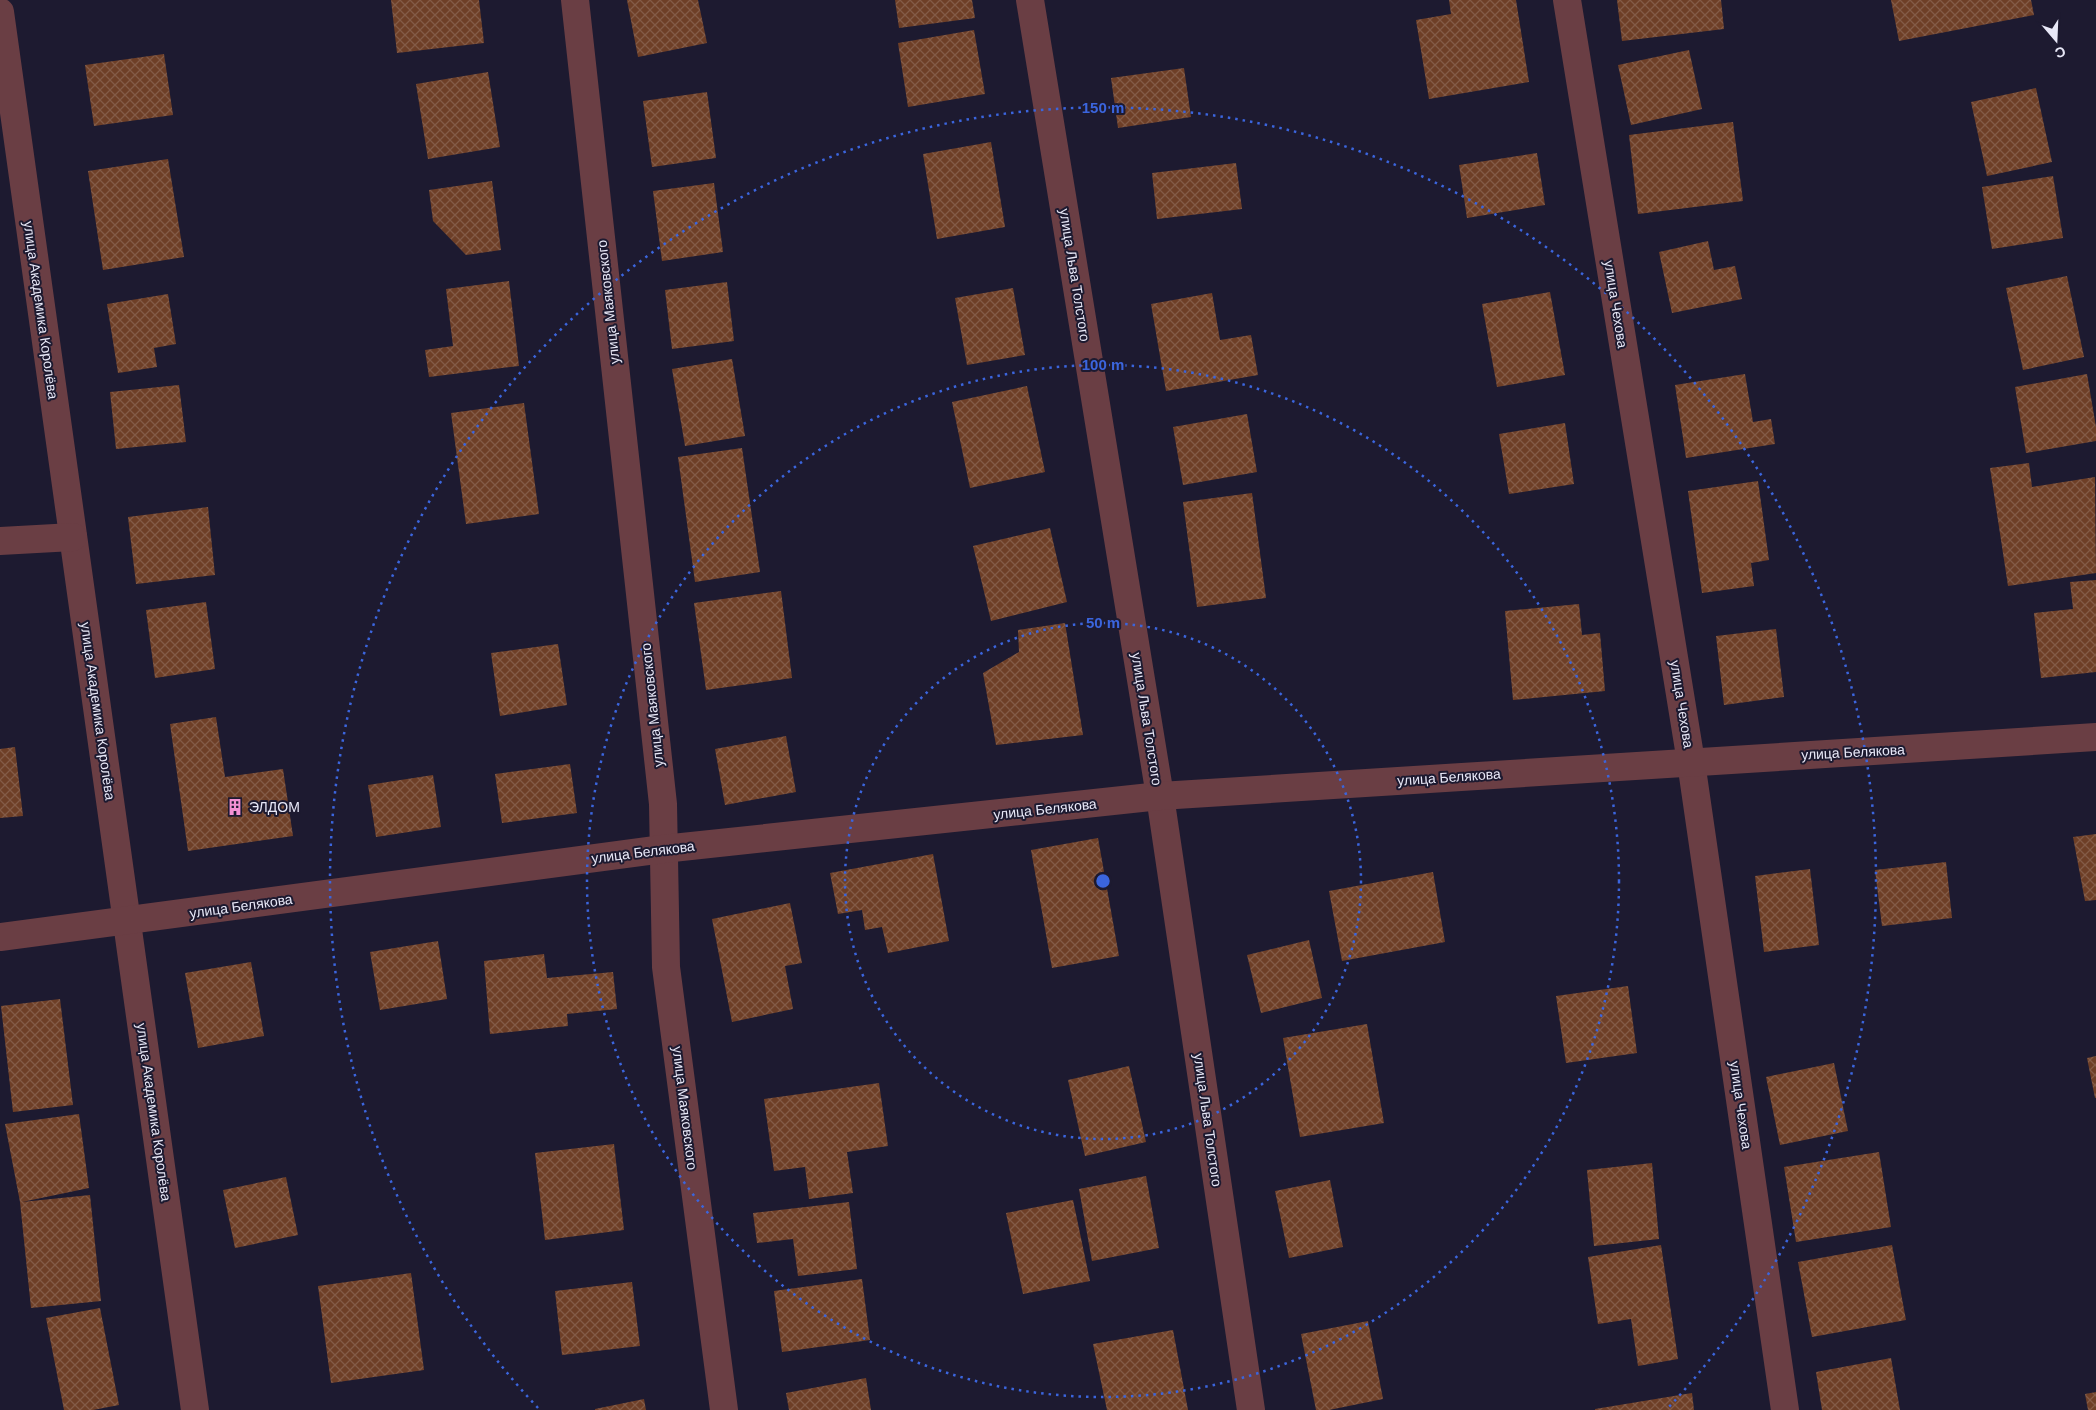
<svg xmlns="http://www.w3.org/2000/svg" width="2096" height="1410" font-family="Arial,sans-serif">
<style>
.building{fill:url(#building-cross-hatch)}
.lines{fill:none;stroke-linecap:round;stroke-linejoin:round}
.minor{stroke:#6a3e44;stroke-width:28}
.ring{fill:none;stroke:#3b65dd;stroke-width:2.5;stroke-dasharray:2.5 5}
.labels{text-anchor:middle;stroke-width:4;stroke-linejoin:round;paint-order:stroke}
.street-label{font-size:14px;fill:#e8e8f7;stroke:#1d1a30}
.poi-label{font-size:14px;fill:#e8e8f7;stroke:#1d1a30;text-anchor:start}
.centre{fill:#3b65dd;stroke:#1d1a30;stroke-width:2.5}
.ring-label{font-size:15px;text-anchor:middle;font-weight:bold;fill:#3b65dd;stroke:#1d1a30;stroke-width:4;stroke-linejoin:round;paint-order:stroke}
</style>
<defs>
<pattern id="building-cross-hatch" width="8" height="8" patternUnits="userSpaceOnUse" patternTransform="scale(1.25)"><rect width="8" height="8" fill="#6e3f27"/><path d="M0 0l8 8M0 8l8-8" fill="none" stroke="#835b47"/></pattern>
</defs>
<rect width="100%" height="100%" fill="#1d1a30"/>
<g class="building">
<path d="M 391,0 L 479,0 L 484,43 L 397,53 Z"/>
<path d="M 627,0 L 698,0 L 707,43 L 638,57 Z"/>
<path d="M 895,0 L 972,0 L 975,18 L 899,28 Z"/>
<path d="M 1449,0 L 1516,0 L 1529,82 L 1429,99 L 1416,20 L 1451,14 Z"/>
<path d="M 1617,0 L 1721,0 L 1724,29 L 1622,41 Z"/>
<path d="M 1891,0 L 2031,0 L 2034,15 L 1899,41 Z"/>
<path d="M 974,30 L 985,94 L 908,107 L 898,43 Z"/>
<path d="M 1689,50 L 1702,109 L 1631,125 L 1618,65 Z"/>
<path d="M 164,54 L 173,115 L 94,126 L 85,65 Z"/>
<path d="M 1184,68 L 1191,117 L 1118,128 L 1111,78 Z"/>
<path d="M 488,72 L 500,147 L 428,159 L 416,84 Z"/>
<path d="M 2036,88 L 2052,162 L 1987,176 L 1971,102 Z"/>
<path d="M 707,92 L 716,158 L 652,167 L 643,101 Z"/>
<path d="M 1733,122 L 1743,201 L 1638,214 L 1629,135 Z"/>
<path d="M 991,142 L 1005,227 L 937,239 L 923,154 Z"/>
<path d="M 1537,153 L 1545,205 L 1467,218 L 1459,165 Z"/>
<path d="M 168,159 L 184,257 L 103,270 L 88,171 Z"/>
<path d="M 1236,163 L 1242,209 L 1157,219 L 1152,173 Z"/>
<path d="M 2053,176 L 2063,238 L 1992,249 L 1982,187 Z"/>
<path d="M 492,181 L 501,250 L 466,255 L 433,221 L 429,190 Z"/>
<path d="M 714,183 L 723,252 L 662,261 L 653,191 Z"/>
<path d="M 1708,241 L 1714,270 L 1735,266 L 1742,299 L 1672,313 L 1659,252 Z"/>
<path d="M 2067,276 L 2084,357 L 2023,370 L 2006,288 Z"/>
<path d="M 509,281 L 519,366 L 429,377 L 425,350 L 453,346 L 446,289 Z"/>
<path d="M 727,282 L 734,341 L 672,349 L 665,290 Z"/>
<path d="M 1013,288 L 1025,355 L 967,365 L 955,298 Z"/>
<path d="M 1550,292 L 1565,375 L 1497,387 L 1482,304 Z"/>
<path d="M 1212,293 L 1220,340 L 1251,335 L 1258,375 L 1166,391 L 1151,304 Z"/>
<path d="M 168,294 L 176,344 L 154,348 L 157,367 L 118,373 L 107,304 Z"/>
<path d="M 732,359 L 745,436 L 685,446 L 672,369 Z"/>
<path d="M 1745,374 L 1753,422 L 1771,419 L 1775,444 L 1686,458 L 1675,385 Z"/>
<path d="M 2087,374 L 2096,427 L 2096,441 L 2026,453 L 2015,387 Z"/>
<path d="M 179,385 L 186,442 L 116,449 L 110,392 Z"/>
<path d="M 1027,386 L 1045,472 L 970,488 L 952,402 Z"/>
<path d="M 524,403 L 539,514 L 466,524 L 451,413 Z"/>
<path d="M 1247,414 L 1257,472 L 1183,485 L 1173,427 Z"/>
<path d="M 1565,423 L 1574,484 L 1509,494 L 1499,434 Z"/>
<path d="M 742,448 L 760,572 L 695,582 L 678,457 Z"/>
<path d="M 2029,463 L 2032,487 L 2095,477 L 2096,573 L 2008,586 L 1990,468 Z"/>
<path d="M 1758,481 L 1769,560 L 1751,563 L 1754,586 L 1702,593 L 1688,491 Z"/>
<path d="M 1252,493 L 1266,598 L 1197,607 L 1183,502 Z"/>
<path d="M 208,507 L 215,575 L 136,584 L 128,517 Z"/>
<path d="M 1050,528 L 1067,602 L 991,621 L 973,546 Z"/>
<path d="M 2096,580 L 2096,672 L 2041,678 L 2034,613 L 2073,609 L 2070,582 Z"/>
<path d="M 781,591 L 792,678 L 706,690 L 694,603 Z"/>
<path d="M 206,602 L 215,669 L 155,678 L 146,610 Z"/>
<path d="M 1579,604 L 1582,635 L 1600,633 L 1605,691 L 1513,700 L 1505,611 Z"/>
<path d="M 1065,623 L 1083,735 L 996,745 L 983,673 L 1019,652 L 1018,630 Z"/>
<path d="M 1776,629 L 1784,697 L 1724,705 L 1716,636 Z"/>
<path d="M 558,644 L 567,705 L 500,716 L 491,653 Z"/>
<path d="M 216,717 L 225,777 L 283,769 L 293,836 L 188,851 L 170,724 Z"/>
<path d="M 786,736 L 796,792 L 725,805 L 715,749 Z"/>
<path d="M 15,747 L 23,816 L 0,818 L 0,749 Z"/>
<path d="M 570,764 L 577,813 L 502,823 L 495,774 Z"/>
<path d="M 433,775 L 441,827 L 376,837 L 368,785 Z"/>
<path d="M 2096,834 L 2096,900 L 2085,901 L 2073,837 Z"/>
<path d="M 1098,838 L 1119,956 L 1052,968 L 1031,850 Z"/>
<path d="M 933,854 L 949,941 L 888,953 L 882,927 L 865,930 L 862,910 L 838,914 L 830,873 Z"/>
<path d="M 1946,862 L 1952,918 L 1882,926 L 1875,870 Z"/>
<path d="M 1810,869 L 1819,945 L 1764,952 L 1755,876 Z"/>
<path d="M 1433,872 L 1445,942 L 1342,961 L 1329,891 Z"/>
<path d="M 790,903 L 802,963 L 785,966 L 793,1009 L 732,1022 L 712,919 Z"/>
<path d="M 1309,940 L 1322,998 L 1261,1013 L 1247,955 Z"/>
<path d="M 438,941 L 447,999 L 380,1010 L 370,952 Z"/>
<path d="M 544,954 L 547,978 L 613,972 L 617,1009 L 567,1014 L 568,1026 L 490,1034 L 484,961 Z"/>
<path d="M 251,962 L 264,1036 L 198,1048 L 185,973 Z"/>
<path d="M 1628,986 L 1637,1053 L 1566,1063 L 1556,996 Z"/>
<path d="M 60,999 L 73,1105 L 13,1112 L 1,1006 Z"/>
<path d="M 1367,1024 L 1384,1123 L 1300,1137 L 1283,1038 Z"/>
<path d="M 2096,1056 L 2096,1098 L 2095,1098 L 2087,1058 Z"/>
<path d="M 1834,1063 L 1848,1131 L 1780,1145 L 1766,1077 Z"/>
<path d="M 1129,1066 L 1146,1142 L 1085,1156 L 1068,1080 Z"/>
<path d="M 879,1083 L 888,1146 L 847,1152 L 853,1193 L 809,1199 L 805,1167 L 774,1171 L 764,1099 Z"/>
<path d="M 79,1114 L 89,1188 L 22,1202 L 90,1195 L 101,1301 L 31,1308 L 20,1202 L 5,1124 Z"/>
<path d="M 614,1144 L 624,1230 L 545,1240 L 535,1153 Z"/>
<path d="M 1879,1152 L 1891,1227 L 1796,1242 L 1784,1167 Z"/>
<path d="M 1652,1163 L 1659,1239 L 1594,1246 L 1587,1170 Z"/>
<path d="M 1146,1176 L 1159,1248 L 1092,1261 L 1079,1189 Z"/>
<path d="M 286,1177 L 298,1235 L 235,1248 L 223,1190 Z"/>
<path d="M 1330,1180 L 1343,1247 L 1289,1258 L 1275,1191 Z"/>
<path d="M 1073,1200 L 1090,1281 L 1023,1294 L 1006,1213 Z"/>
<path d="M 849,1202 L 857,1269 L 798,1276 L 793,1239 L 757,1243 L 753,1213 Z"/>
<path d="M 1661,1245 L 1678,1359 L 1638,1366 L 1631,1319 L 1598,1324 L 1588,1257 Z"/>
<path d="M 1892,1245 L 1906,1320 L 1812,1337 L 1798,1262 Z"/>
<path d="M 411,1273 L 424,1370 L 331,1383 L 318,1286 Z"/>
<path d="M 862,1279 L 870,1340 L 782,1352 L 774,1291 Z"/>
<path d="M 632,1282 L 640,1346 L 562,1355 L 555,1291 Z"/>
<path d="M 100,1308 L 119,1405 L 93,1410 L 64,1410 L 46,1318 Z"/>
<path d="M 1368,1321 L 1383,1399 L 1329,1410 L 1316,1410 L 1301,1334 Z"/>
<path d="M 1173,1330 L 1188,1410 L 1107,1410 L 1093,1344 Z"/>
<path d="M 1891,1358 L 1900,1410 L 1822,1410 L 1816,1372 Z"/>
<path d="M 866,1378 L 871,1410 L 789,1410 L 786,1393 Z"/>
<path d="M 2096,1392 L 2096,1410 L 2088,1410 L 2085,1394 Z"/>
<path d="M 1692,1393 L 1694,1410 L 1595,1410 L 1595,1409 Z"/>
<path d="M 644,1399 L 646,1410 L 595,1410 L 595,1409 Z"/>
</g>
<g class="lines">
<g class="minor">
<path d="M 575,0 L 663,804 L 666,967 L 724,1410"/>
<path d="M 1030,0 L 1160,796 L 1251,1410"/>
<path d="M 1567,0 L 1691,762 L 1785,1410"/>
<path d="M 0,12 L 195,1410"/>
<path d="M 0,541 L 73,537"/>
<path d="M 0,937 L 663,849 L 1160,796 L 2096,737"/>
</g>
</g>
<g class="ring">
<circle cx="1103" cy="881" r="258"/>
<circle cx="1103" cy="881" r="516"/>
<path d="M538 1408A773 773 0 1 1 1668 1408"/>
</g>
<defs>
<g id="building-bare" transform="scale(1.35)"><path d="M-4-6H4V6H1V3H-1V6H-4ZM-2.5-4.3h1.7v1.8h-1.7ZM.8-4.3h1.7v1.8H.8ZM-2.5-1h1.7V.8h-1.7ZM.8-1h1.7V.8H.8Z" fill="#f491d4" stroke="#1d1a30" stroke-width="2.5" paint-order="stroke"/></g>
</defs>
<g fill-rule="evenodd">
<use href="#building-bare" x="235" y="807"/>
</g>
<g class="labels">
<g class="street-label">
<text transform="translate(1075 275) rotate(81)" y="5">улица Льва Толстого</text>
<text transform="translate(608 302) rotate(-96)" y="5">улица Маяковского</text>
<text transform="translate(1616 304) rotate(81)" y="5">улица Чехова</text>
<text transform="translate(41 310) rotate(82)" y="5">улица Академика Королёва</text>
<text transform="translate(1682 704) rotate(81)" y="5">улица Чехова</text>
<text transform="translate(652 705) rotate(-96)" y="5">улица Маяковского</text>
<text transform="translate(98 711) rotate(82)" y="5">улица Академика Королёва</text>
<text transform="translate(1147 719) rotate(81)" y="5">улица Льва Толстого</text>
<text transform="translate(1853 752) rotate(-3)" y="5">улица Белякова</text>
<text transform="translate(1449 777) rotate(-4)" y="5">улица Белякова</text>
<text transform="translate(1045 809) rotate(-6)" y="5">улица Белякова</text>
<text transform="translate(643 852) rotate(-7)" y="5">улица Белякова</text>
<text transform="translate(241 906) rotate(-8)" y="5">улица Белякова</text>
<text transform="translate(1741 1105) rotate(82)" y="5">улица Чехова</text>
<text transform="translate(685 1108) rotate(83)" y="5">улица Маяковского</text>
<text transform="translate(154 1112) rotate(82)" y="5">улица Академика Королёва</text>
<text transform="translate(1208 1120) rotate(82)" y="5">улица Льва Толстого</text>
</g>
<g class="poi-label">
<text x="249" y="812">ЭЛДОМ</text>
</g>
</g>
<circle cx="1103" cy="881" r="8" class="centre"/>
<g class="ring-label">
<text x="1103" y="113">150 m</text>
<text x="1103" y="370">100 m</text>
<text x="1103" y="628">50 m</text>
</g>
<g transform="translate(2056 40) rotate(161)" stroke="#1d1a30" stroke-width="4" paint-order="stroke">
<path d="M0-4L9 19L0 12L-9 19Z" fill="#e8e8f7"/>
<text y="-8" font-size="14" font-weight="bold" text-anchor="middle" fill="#e8e8f7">С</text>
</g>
</svg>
